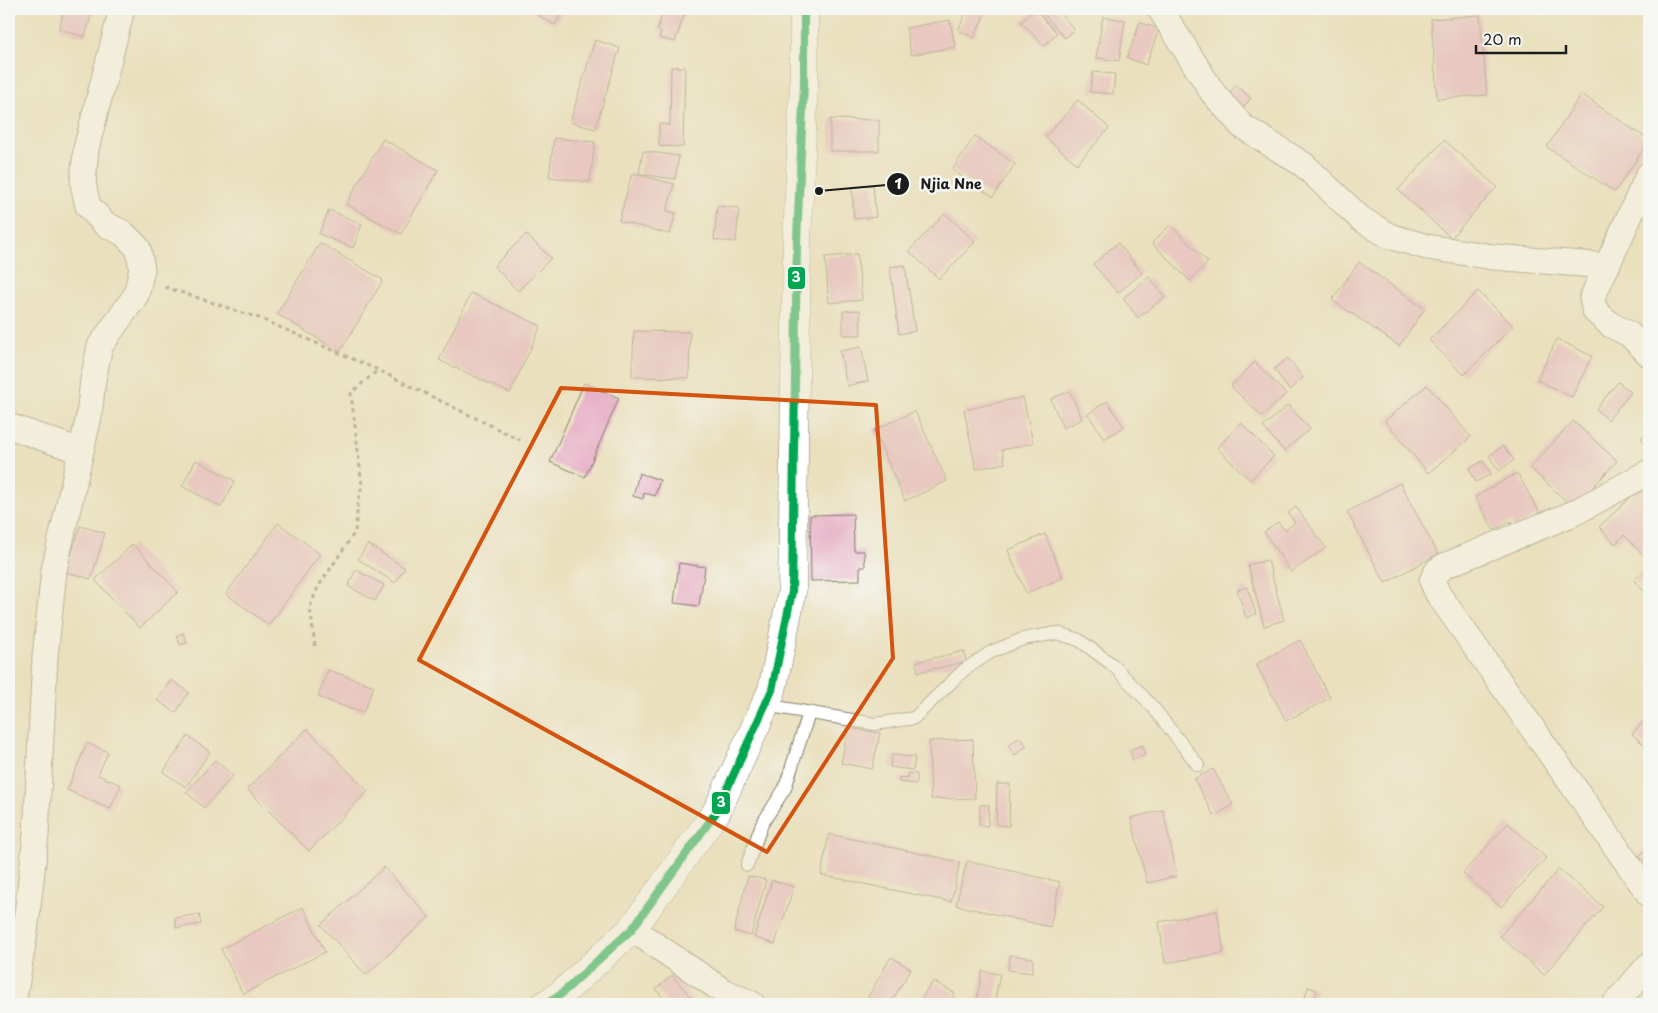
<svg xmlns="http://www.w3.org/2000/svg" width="1658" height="1013" font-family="'Playpen Sans',sans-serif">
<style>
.building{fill:#e6acc3}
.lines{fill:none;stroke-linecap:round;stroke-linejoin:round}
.lane-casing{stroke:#837e6d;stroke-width:14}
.street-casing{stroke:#837e6d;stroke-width:27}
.secondary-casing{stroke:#837e6d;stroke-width:29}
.path{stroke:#837e6d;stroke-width:3;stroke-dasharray:4 4;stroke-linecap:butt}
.lane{stroke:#fff;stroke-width:12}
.street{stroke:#fff;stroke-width:25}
.secondary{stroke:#fff;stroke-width:28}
.bus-1-casing{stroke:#f6f6f2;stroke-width:11}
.bus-1{stroke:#00a651;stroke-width:8}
.marked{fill:none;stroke:#d4530e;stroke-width:4;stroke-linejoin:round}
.leader{fill:none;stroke:#1c1c1c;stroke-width:2}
.callout-dot{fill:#1c1c1c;stroke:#f6f6f2;stroke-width:2}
.mark-label{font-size:15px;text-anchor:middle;font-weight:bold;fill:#fff}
.callout-label{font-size:14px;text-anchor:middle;font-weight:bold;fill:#1c1c1c;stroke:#f6f6f2;stroke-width:5;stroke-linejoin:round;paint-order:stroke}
.line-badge{stroke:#f6f6f2;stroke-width:2}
.badge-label{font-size:14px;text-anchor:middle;font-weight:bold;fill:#fff}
</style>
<rect width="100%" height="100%" fill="#f6f6f2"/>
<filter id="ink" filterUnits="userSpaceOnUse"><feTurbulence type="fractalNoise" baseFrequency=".02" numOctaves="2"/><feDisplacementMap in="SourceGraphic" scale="10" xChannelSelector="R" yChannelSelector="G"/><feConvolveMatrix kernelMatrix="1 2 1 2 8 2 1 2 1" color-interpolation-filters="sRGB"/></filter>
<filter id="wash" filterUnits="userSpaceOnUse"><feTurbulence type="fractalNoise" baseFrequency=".0096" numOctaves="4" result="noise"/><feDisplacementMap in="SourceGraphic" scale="20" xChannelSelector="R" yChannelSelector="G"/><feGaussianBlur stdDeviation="1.12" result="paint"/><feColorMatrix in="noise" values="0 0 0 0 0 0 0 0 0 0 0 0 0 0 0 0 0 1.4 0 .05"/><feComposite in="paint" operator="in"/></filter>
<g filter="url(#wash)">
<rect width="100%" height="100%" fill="#eae0be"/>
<g id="blocks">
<g class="building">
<path d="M 64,9 L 93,9 L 85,37 L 59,29 Z"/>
<path d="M 527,9 L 564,9 L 555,25 Z"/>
<path d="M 664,9 L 686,9 L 675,42 L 659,38 L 661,32 L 657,30 Z"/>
<path d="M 968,9 L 987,9 L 974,38 L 958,30 Z"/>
<path d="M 1035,9 L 1057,33 L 1044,46 L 1021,22 Z"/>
<path d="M 1039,9 L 1056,9 L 1074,29 L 1065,38 Z"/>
<path d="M 1480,15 L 1487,95 L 1437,99 L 1431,19 Z"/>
<path d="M 1103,17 L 1125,20 L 1119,61 L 1096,58 Z"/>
<path d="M 950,20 L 955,47 L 911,55 L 906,28 Z"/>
<path d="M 1140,22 L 1159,29 L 1146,65 L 1127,58 Z"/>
<path d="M 595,40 L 620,48 L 595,129 L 570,122 Z"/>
<path d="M 671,67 L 685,67 L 683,147 L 659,146 L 659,124 L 670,125 Z"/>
<path d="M 1093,72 L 1115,74 L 1113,94 L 1090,92 Z"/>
<path d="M 1236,85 L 1251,98 L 1238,114 L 1232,108 L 1237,101 L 1229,94 Z"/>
<path d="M 1581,94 L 1649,140 L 1615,192 L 1547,147 Z"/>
<path d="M 1078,100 L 1109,128 L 1077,164 L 1045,137 Z"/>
<path d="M 830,119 L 879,120 L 879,151 L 830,151 Z"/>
<path d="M 975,136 L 1015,164 L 993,197 L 952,170 Z"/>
<path d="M 554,138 L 595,142 L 590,182 L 549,177 Z"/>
<path d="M 383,139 L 438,170 L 401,234 L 346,204 Z"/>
<path d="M 1444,140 L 1497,187 L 1451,238 L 1398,190 Z"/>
<path d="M 643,151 L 679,156 L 675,179 L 639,174 Z"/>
<path d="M 632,173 L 674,184 L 667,211 L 676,213 L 670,234 L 619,221 Z"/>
<path d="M 873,185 L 876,217 L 854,219 L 852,187 Z"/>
<path d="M 717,206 L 739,208 L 736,242 L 714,240 Z"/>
<path d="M 329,210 L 362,224 L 353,248 L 319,234 Z"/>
<path d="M 945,213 L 975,242 L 939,279 L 909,251 Z"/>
<path d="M 1170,225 L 1208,262 L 1190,281 L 1152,243 Z"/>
<path d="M 526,234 L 551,258 L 518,291 L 494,266 Z"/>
<path d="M 320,243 L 383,280 L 340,352 L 277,314 Z"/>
<path d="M 1118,243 L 1142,273 L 1118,293 L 1093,264 Z"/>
<path d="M 857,254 L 862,300 L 829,303 L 825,257 Z"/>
<path d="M 1359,262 L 1425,309 L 1399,346 L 1332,300 Z"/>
<path d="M 905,265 L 915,331 L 899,334 L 890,267 Z"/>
<path d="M 1149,277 L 1165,297 L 1138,318 L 1123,298 Z"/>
<path d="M 1478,291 L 1513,326 L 1464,375 L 1429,340 Z"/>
<path d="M 471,293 L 541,326 L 510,393 L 439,360 Z"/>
<path d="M 860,310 L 861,335 L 843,335 L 843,311 Z"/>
<path d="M 634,331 L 690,332 L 689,378 L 632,377 Z"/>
<path d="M 1557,339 L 1592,356 L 1572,397 L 1537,380 Z"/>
<path d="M 861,347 L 868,381 L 847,386 L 840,351 Z"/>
<path d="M 1288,358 L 1303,378 L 1289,390 L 1274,369 Z"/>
<path d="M 1255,362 L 1286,394 L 1262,417 L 1231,386 Z"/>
<path d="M 1618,382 L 1631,392 L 1608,420 L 1596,409 Z"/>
<path d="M 584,383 L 619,398 L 585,477 L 550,462 Z"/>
<path d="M 1427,385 L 1471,437 L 1428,473 L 1385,421 Z"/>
<path d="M 1070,391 L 1082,419 L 1063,428 L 1051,399 Z"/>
<path d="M 1023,397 L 1033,443 L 1002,450 L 1005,463 L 976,469 L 964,410 Z"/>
<path d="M 1107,401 L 1124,427 L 1104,439 L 1088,414 Z"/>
<path d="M 1288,405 L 1310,429 L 1284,451 L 1263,427 Z"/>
<path d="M 915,411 L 947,481 L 905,501 L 874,430 Z"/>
<path d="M 1573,421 L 1617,461 L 1574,508 L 1530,468 Z"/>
<path d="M 1241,423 L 1274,456 L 1250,480 L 1217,448 Z"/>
<path d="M 1649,431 L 1649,449 L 1641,438 Z"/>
<path d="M 1503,446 L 1514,460 L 1499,471 L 1489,456 Z"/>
<path d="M 196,460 L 235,481 L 221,507 L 182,486 Z"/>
<path d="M 1483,461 L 1491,474 L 1476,482 L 1469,469 Z"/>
<path d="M 639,473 L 660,480 L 655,496 L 644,493 L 643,499 L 633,496 Z"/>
<path d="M 1517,473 L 1540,513 L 1514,528 L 1511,521 L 1494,530 L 1475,497 Z"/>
<path d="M 1649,480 L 1649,561 L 1624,535 L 1615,544 L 1599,527 Z"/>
<path d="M 1400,483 L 1438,554 L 1385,583 L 1347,512 Z"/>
<path d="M 1296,507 L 1326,548 L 1291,572 L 1264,532 L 1278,522 L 1285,530 L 1295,523 L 1288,513 Z"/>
<path d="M 853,514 L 854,551 L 864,551 L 865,567 L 860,567 L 860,580 L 811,581 L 810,515 Z"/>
<path d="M 278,523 L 320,554 L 269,625 L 226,594 Z"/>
<path d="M 80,526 L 105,533 L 91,579 L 66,572 Z"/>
<path d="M 1045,534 L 1063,578 L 1026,593 L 1008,550 Z"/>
<path d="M 133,544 L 178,592 L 140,628 L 95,580 Z"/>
<path d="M 368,544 L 405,568 L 395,583 L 358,559 Z"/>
<path d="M 1268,560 L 1284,620 L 1264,626 L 1248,565 Z"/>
<path d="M 679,563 L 705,567 L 699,606 L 674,603 Z"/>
<path d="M 1649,566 L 1649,597 L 1634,580 Z"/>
<path d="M 356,570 L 384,585 L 375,601 L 348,586 Z"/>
<path d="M 1247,587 L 1256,614 L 1246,618 L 1237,590 Z"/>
<path d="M 183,633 L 187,643 L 180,645 L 177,636 Z"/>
<path d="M 1300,640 L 1330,698 L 1286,721 L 1256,664 Z"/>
<path d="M 964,651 L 966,662 L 918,672 L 916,662 Z"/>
<path d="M 328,670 L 374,686 L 363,713 L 318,697 Z"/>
<path d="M 171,680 L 189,692 L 176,713 L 157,700 Z"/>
<path d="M 1647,718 L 1649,720 L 1649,749 L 1632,734 Z"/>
<path d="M 848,728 L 880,733 L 872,769 L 841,763 Z"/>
<path d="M 307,729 L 368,791 L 309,851 L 247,789 Z"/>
<path d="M 188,736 L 210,752 L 186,787 L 163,772 Z"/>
<path d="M 1019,737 L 1027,746 L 1015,755 L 1008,746 Z"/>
<path d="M 973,739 L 975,798 L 931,799 L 929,741 Z"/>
<path d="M 87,743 L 108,752 L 98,775 L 121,785 L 110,809 L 67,790 Z"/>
<path d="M 1142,745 L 1145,755 L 1133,760 L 1129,750 Z"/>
<path d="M 892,755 L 915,757 L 913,770 L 890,767 Z"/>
<path d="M 215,760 L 233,776 L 204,808 L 186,792 Z"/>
<path d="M 1213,769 L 1233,805 L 1214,816 L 1194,779 Z"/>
<path d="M 908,773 L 917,774 L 917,784 L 899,782 L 899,777 L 908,778 Z"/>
<path d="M 997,784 L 1010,784 L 1009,826 L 996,825 Z"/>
<path d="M 980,805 L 989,805 L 988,826 L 979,825 Z"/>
<path d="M 1163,810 L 1177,876 L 1147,883 L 1131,818 Z"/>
<path d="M 1508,823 L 1546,858 L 1501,907 L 1463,873 Z"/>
<path d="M 829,834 L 960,862 L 951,902 L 821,875 Z"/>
<path d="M 1649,846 L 1649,866 L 1639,856 Z"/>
<path d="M 967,861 L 1060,882 L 1050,927 L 956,905 Z"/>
<path d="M 384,867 L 429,917 L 366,975 L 321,925 Z"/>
<path d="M 1559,869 L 1603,907 L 1544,975 L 1500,936 Z"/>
<path d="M 748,876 L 766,880 L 751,936 L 734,931 Z"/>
<path d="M 772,880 L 794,887 L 775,944 L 754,937 Z"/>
<path d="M 303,907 L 325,952 L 243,994 L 221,949 Z"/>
<path d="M 1217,911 L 1224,953 L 1165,963 L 1159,922 Z"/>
<path d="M 199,914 L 201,924 L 176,928 L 175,918 Z"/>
<path d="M 1010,955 L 1033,958 L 1032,973 L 1008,970 Z"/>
<path d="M 891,957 L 911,969 L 890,1004 L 881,1004 L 868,997 Z"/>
<path d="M 982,971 L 1000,974 L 994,1004 L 976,1004 Z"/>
<path d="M 672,975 L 693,1000 L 687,1004 L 668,1004 L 656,989 Z"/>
<path d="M 933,981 L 955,993 L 948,1004 L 918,1004 Z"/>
<path d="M 1308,987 L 1317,990 L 1313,1004 L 1303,1004 Z"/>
</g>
</g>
</g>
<g filter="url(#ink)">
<use href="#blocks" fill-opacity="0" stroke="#837e6d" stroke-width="1"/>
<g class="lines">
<g class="lane-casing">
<g id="lane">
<path d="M 765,705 L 875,724 L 914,718 L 964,670 L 991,652 L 1023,639 L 1057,633 L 1079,640 L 1113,665 L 1152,706 L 1198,765"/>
<path d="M 747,865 L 762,824 L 785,788 L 809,713"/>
</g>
</g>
<g class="street-casing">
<g id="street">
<path d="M 1160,9 L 1213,93 L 1242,126 L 1304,165 L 1361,219 L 1389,236 L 1427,247 L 1493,257 L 1607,266"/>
<path d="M 1649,174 L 1592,298 L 1595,311 L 1611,325 L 1629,334 L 1649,354"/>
<path d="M 9,426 L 80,451"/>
<path d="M 1649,472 L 1574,513 L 1444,566 L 1437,571 L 1432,581 L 1438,594 L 1649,894"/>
<path d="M 632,929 L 723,991 L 752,1004"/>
<path d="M 13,1004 L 25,932 L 36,835 L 45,657 L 54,570 L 89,416 L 93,380 L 100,346 L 136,295 L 142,269 L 138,248 L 123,233 L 105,224 L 88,206 L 83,183 L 86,149 L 122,9"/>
<path d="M 1615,1004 L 1649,965"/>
</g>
</g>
<g class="secondary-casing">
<path id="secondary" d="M 546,1004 L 560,995 L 632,929 L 717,811 L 772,690 L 792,592 L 797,239 L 804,84 L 804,16 L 802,9"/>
</g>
<g class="path">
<path d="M 165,287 L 259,318 L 378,370 L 520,440"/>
<path d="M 315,646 L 310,607 L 318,587 L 355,532 L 358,504 L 362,485 L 351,393 L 378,370"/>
</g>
<use href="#lane" class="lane"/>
<use href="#street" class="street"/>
<use href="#secondary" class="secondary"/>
<g class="bus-1-casing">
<path id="bus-1" d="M 546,1004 L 560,995 L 632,929 L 717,811 L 772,690 L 792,592 L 797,239 L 804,84 L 804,16 L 802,9"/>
</g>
<use href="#bus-1" class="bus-1"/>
</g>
</g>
<path d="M0 0H1658V1013H0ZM 561,388 L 876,405 L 893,658 L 767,852 L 419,660 Z" fill="#eae0be" fill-opacity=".55" fill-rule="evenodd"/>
<path class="marked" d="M 561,388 L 876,405 L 893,658 L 767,852 L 419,660 Z"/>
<path class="leader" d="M819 191L898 184"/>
<g class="callout-dot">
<circle cx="819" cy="191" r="5"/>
<circle cx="898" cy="184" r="12"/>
</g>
<g class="mark-label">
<text x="898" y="189">1</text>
</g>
<g class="callout-label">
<text x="951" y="189">Njia Nne</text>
</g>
<g class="line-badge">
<rect x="787" y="266" width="19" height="24" rx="5" fill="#00a651"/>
<rect x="711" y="791" width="20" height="24" rx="5" fill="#00a651"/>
</g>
<g class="badge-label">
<text x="796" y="282">3</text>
<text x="721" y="807">3</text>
</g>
<rect width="1658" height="1013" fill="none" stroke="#f6f6f2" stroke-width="30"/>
<path d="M1476 45v8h90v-8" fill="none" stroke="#1c1c1c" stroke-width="2.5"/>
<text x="1483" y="45" font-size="15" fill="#1c1c1c" stroke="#f6f6f2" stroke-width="4" paint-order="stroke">20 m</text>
</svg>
